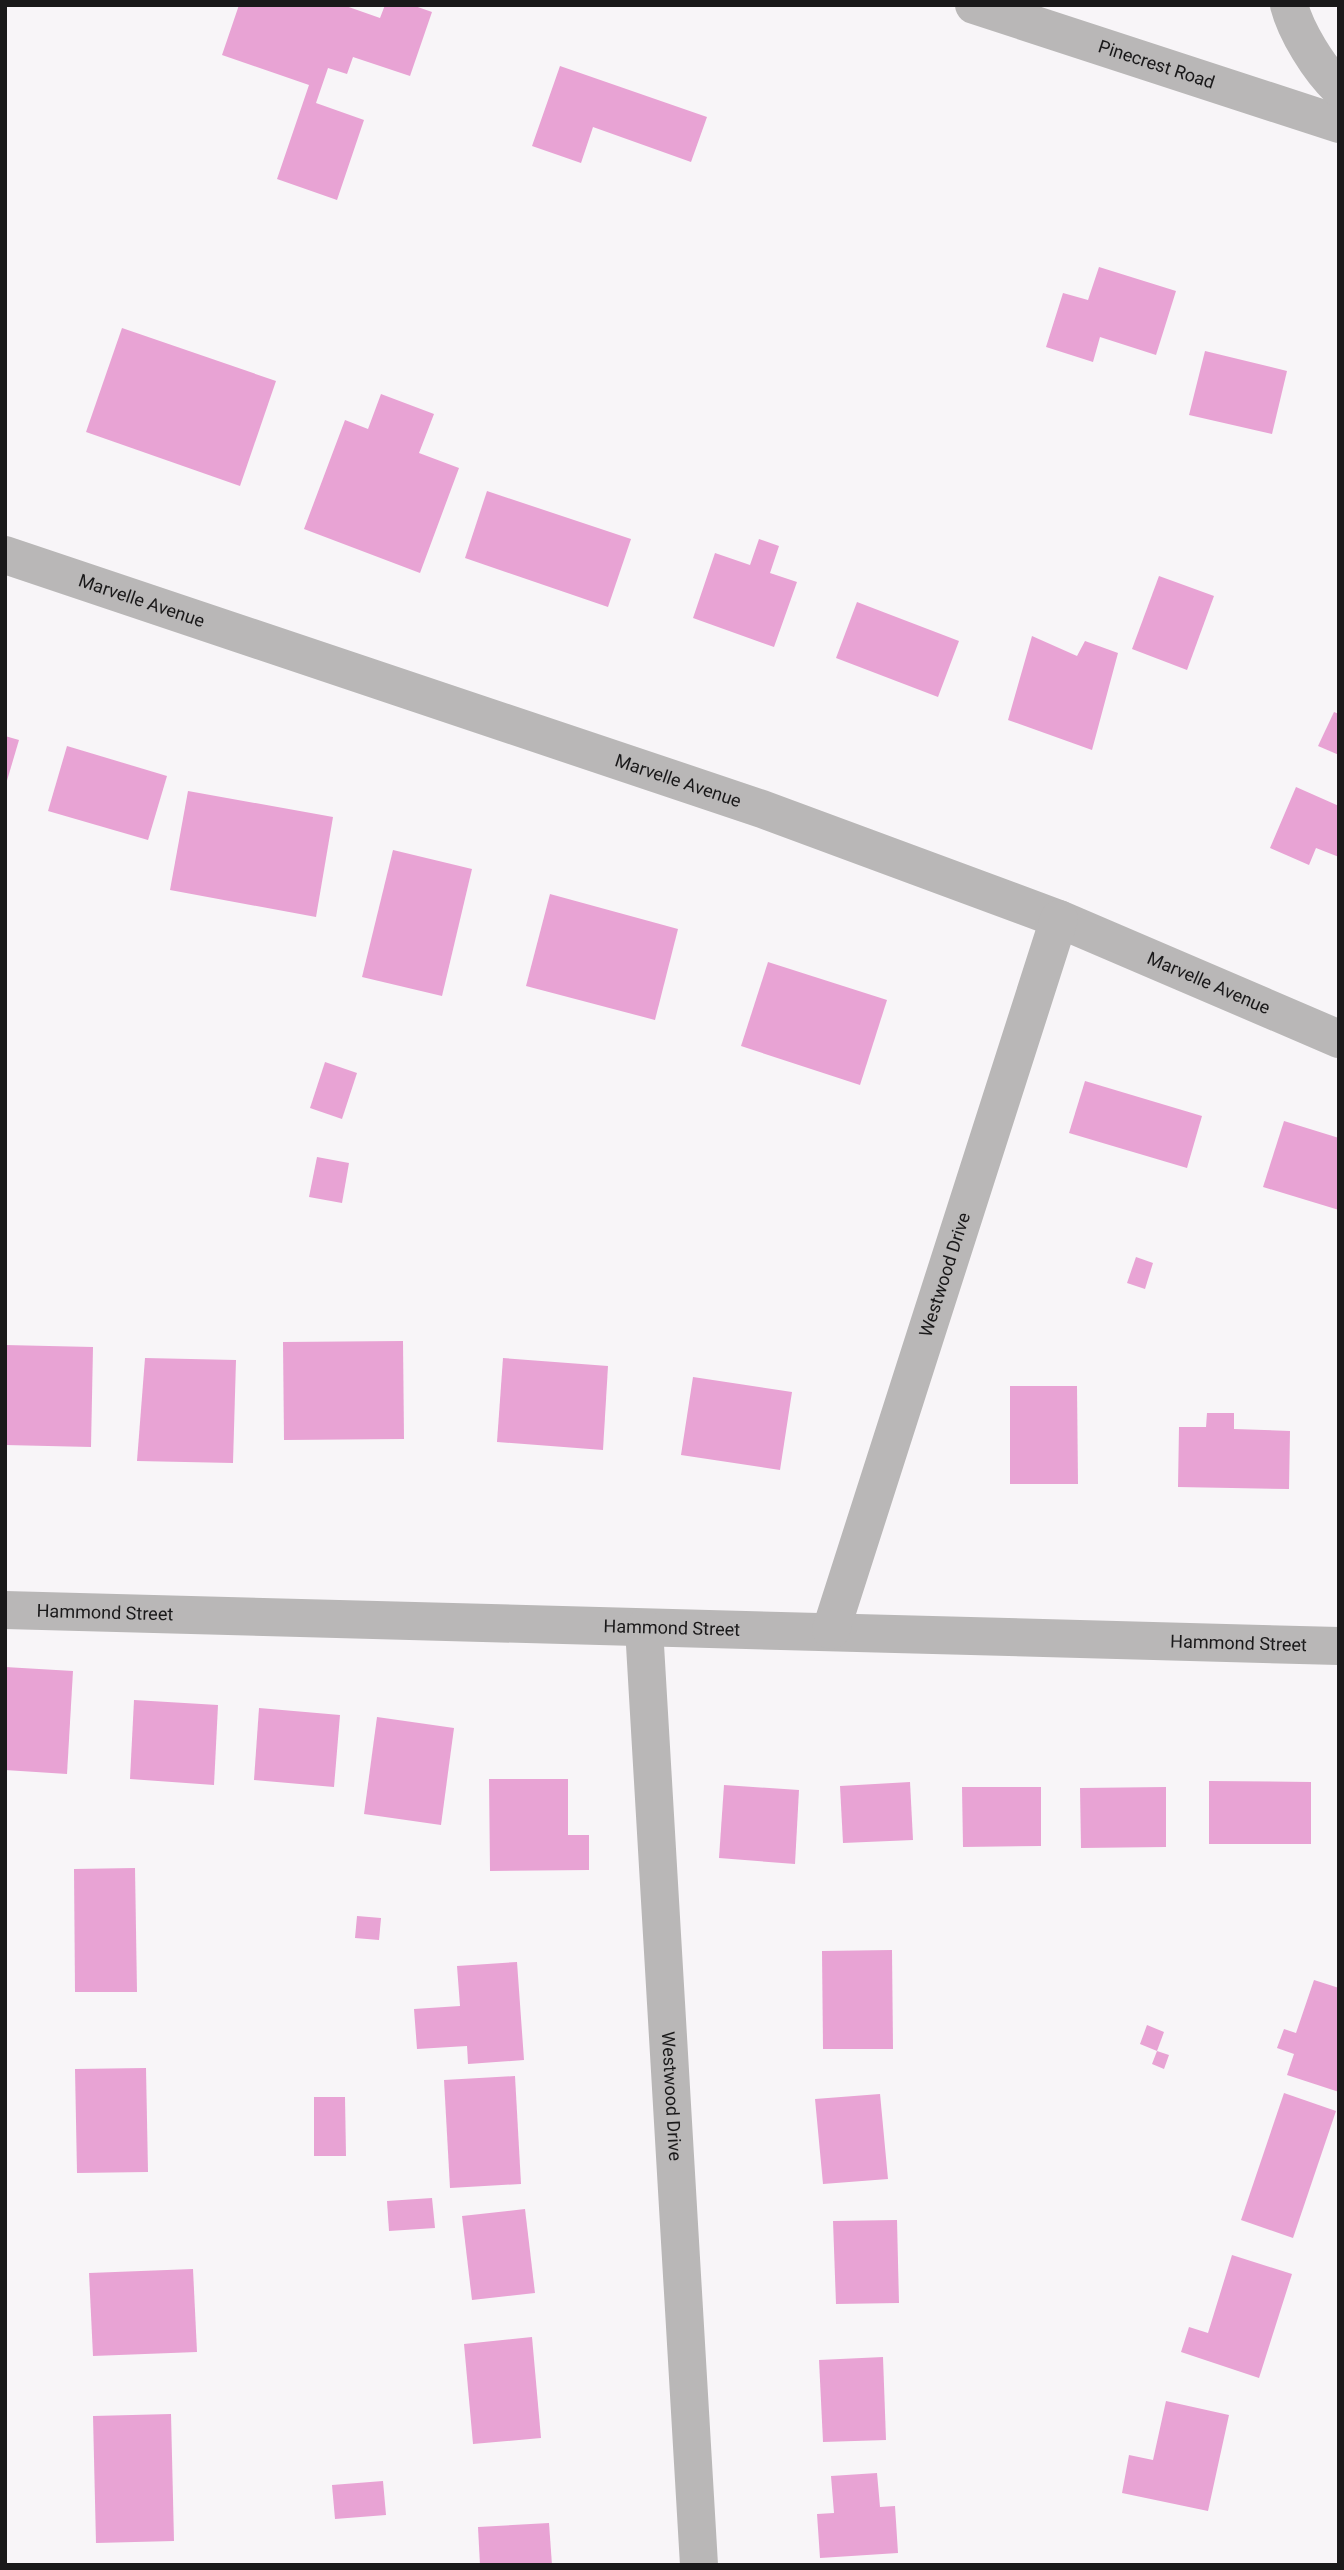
<svg xmlns="http://www.w3.org/2000/svg" width="1344" height="2570" font-family="Roboto,sans-serif">
<style>
.building{fill:#e8a3d4}
.lines{fill:none;stroke-linecap:round;stroke-linejoin:round}
.minor{stroke:#b9b7b7;stroke-width:38}
.labels{text-anchor:middle;stroke-width:6;stroke-linejoin:round;paint-order:stroke}
.street-label{font-size:18px;fill:#1a191a;stroke:#fff}
</style>
<rect width="100%" height="100%" fill="#f8f5f8"/>
<g class="building">
<path d="M 239,5 L 343,5 L 380,18 L 385,5 L 412,5 L 432,12 L 410,76 L 353,57 L 347,74 L 328,68 L 316,103 L 364,120 L 337,200 L 277,179 L 309,85 L 222,55 Z"/>
<path d="M 560,66 L 707,117 L 691,162 L 593,127 L 581,163 L 532,146 Z"/>
<path d="M 1099,267 L 1176,291 L 1156,355 L 1100,337 L 1093,362 L 1046,347 L 1063,293 L 1088,300 Z"/>
<path d="M 122,328 L 276,381 L 240,486 L 86,432 Z"/>
<path d="M 1205,351 L 1287,371 L 1272,434 L 1189,415 Z"/>
<path d="M 381,394 L 434,414 L 419,453 L 459,468 L 420,573 L 304,529 L 345,420 L 368,429 Z"/>
<path d="M 487,491 L 631,539 L 608,607 L 465,558 Z"/>
<path d="M 759,539 L 779,546 L 770,573 L 797,582 L 774,647 L 693,618 L 715,553 L 750,565 Z"/>
<path d="M 1159,576 L 1214,596 L 1187,670 L 1132,649 Z"/>
<path d="M 857,602 L 959,641 L 938,697 L 836,658 Z"/>
<path d="M 1032,636 L 1077,656 L 1085,641 L 1118,653 L 1092,750 L 1008,720 Z"/>
<path d="M 1334,712 L 1339,714 L 1339,755 L 1318,746 Z"/>
<path d="M 5,736 L 19,740 L 6,784 L 5,784 Z"/>
<path d="M 67,746 L 167,776 L 148,840 L 48,811 Z"/>
<path d="M 1296,787 L 1339,806 L 1339,857 L 1316,848 L 1309,865 L 1270,848 Z"/>
<path d="M 188,791 L 333,817 L 316,917 L 170,890 Z"/>
<path d="M 393,850 L 472,869 L 442,996 L 362,977 Z"/>
<path d="M 550,894 L 678,929 L 655,1020 L 526,986 Z"/>
<path d="M 768,962 L 887,1000 L 860,1085 L 741,1046 Z"/>
<path d="M 325,1062 L 357,1073 L 342,1119 L 310,1108 Z"/>
<path d="M 1085,1081 L 1202,1116 L 1187,1168 L 1069,1133 Z"/>
<path d="M 1284,1121 L 1339,1138 L 1339,1210 L 1263,1187 Z"/>
<path d="M 317,1157 L 349,1163 L 342,1203 L 309,1197 Z"/>
<path d="M 1136,1257 L 1153,1263 L 1145,1289 L 1127,1283 Z"/>
<path d="M 403,1341 L 404,1439 L 284,1440 L 283,1342 Z"/>
<path d="M 5,1345 L 93,1347 L 91,1447 L 5,1445 Z"/>
<path d="M 145,1358 L 236,1360 L 233,1463 L 137,1461 Z"/>
<path d="M 503,1358 L 608,1366 L 603,1450 L 497,1442 Z"/>
<path d="M 693,1377 L 792,1392 L 780,1470 L 681,1455 Z"/>
<path d="M 1010,1386 L 1077,1386 L 1078,1484 L 1010,1484 Z"/>
<path d="M 1207,1413 L 1234,1413 L 1234,1429 L 1290,1431 L 1289,1489 L 1178,1487 L 1179,1427 L 1206,1427 Z"/>
<path d="M 5,1667 L 73,1671 L 67,1774 L 5,1770 Z"/>
<path d="M 134,1700 L 218,1705 L 214,1785 L 130,1779 Z"/>
<path d="M 259,1708 L 340,1715 L 334,1787 L 254,1780 Z"/>
<path d="M 377,1717 L 454,1728 L 441,1825 L 364,1814 Z"/>
<path d="M 489,1779 L 568,1779 L 568,1835 L 589,1835 L 589,1870 L 490,1871 Z"/>
<path d="M 1209,1781 L 1311,1782 L 1311,1844 L 1209,1844 Z"/>
<path d="M 910,1782 L 913,1840 L 843,1843 L 840,1786 Z"/>
<path d="M 724,1785 L 799,1790 L 795,1864 L 719,1858 Z"/>
<path d="M 962,1787 L 1041,1787 L 1041,1846 L 963,1847 Z"/>
<path d="M 1166,1787 L 1166,1847 L 1081,1848 L 1080,1788 Z"/>
<path d="M 135,1868 L 137,1992 L 75,1992 L 74,1869 Z"/>
<path d="M 357,1916 L 381,1918 L 379,1940 L 355,1938 Z"/>
<path d="M 892,1950 L 893,2049 L 823,2049 L 822,1951 Z"/>
<path d="M 517,1962 L 524,2060 L 468,2064 L 467,2046 L 417,2049 L 414,2009 L 460,2006 L 457,1966 Z"/>
<path d="M 1314,1980 L 1339,1988 L 1339,2092 L 1287,2075 L 1294,2054 L 1277,2048 L 1284,2029 L 1296,2033 Z"/>
<path d="M 1147,2025 L 1164,2032 L 1157,2051 L 1169,2055 L 1164,2069 L 1152,2064 L 1157,2051 L 1140,2044 Z"/>
<path d="M 146,2068 L 148,2172 L 77,2173 L 75,2069 Z"/>
<path d="M 515,2076 L 521,2184 L 450,2188 L 444,2080 Z"/>
<path d="M 1284,2093 L 1336,2111 L 1293,2238 L 1241,2220 Z"/>
<path d="M 880,2094 L 888,2179 L 823,2184 L 815,2099 Z"/>
<path d="M 314,2097 L 345,2097 L 346,2156 L 314,2156 Z"/>
<path d="M 432,2198 L 435,2228 L 389,2231 L 387,2201 Z"/>
<path d="M 525,2209 L 535,2293 L 472,2300 L 462,2216 Z"/>
<path d="M 897,2220 L 899,2303 L 836,2304 L 833,2221 Z"/>
<path d="M 1232,2255 L 1292,2274 L 1259,2378 L 1181,2352 L 1189,2327 L 1208,2333 Z"/>
<path d="M 193,2269 L 197,2352 L 93,2356 L 89,2273 Z"/>
<path d="M 532,2337 L 541,2438 L 473,2444 L 464,2344 Z"/>
<path d="M 883,2357 L 886,2440 L 823,2442 L 819,2360 Z"/>
<path d="M 1166,2401 L 1229,2415 L 1208,2511 L 1122,2493 L 1129,2455 L 1153,2460 Z"/>
<path d="M 171,2414 L 174,2541 L 96,2543 L 93,2416 Z"/>
<path d="M 877,2473 L 880,2507 L 895,2506 L 898,2553 L 820,2558 L 817,2514 L 834,2513 L 831,2476 Z"/>
<path d="M 383,2481 L 386,2515 L 335,2519 L 332,2485 Z"/>
<path d="M 549,2523 L 552,2565 L 480,2565 L 478,2527 Z"/>
</g>
<g class="lines">
<g class="minor">
<path id="s1" d="M 974,5 L 1339,124"/>
<path d="M 1289,5 C 1296,32 1319,69 1339,88"/>
<path id="s2" d="M 5,555 L 762,809 L 1059,919 L 1339,1039"/>
<path id="s3" d="M 5,1610 L 1339,1646"/>
<path id="s4" d="M 644,1628 L 699,2565"/>
<path id="s5" d="M 831,1630 L 1059,919"/>
</g>
</g>
<g class="labels">
<g class="street-label">
<text dy="6" stroke="none"><textPath href="#s1" startOffset="192">Pinecrest Road</textPath></text>
<text dy="6" stroke="none"><textPath href="#s2" startOffset="144">Marvelle Avenue</textPath></text>
<text dy="6" stroke="none"><textPath href="#s2" startOffset="710">Marvelle Avenue</textPath></text>
<text dy="6" stroke="none"><textPath href="#s2" startOffset="1278">Marvelle Avenue</textPath></text>
<text dy="6" stroke="none"><textPath href="#s5" startOffset="373">Westwood Drive</textPath></text>
<text dy="6" stroke="none"><textPath href="#s3" startOffset="100">Hammond Street</textPath></text>
<text dy="6" stroke="none"><textPath href="#s3" startOffset="667">Hammond Street</textPath></text>
<text dy="6" stroke="none"><textPath href="#s3" startOffset="1234">Hammond Street</textPath></text>
<text dy="6" stroke="none"><textPath href="#s4" startOffset="469">Westwood Drive</textPath></text>
</g>
</g>
<rect width="1344" height="2570" fill="none" stroke="#1a191a" stroke-width="14"/>
</svg>
